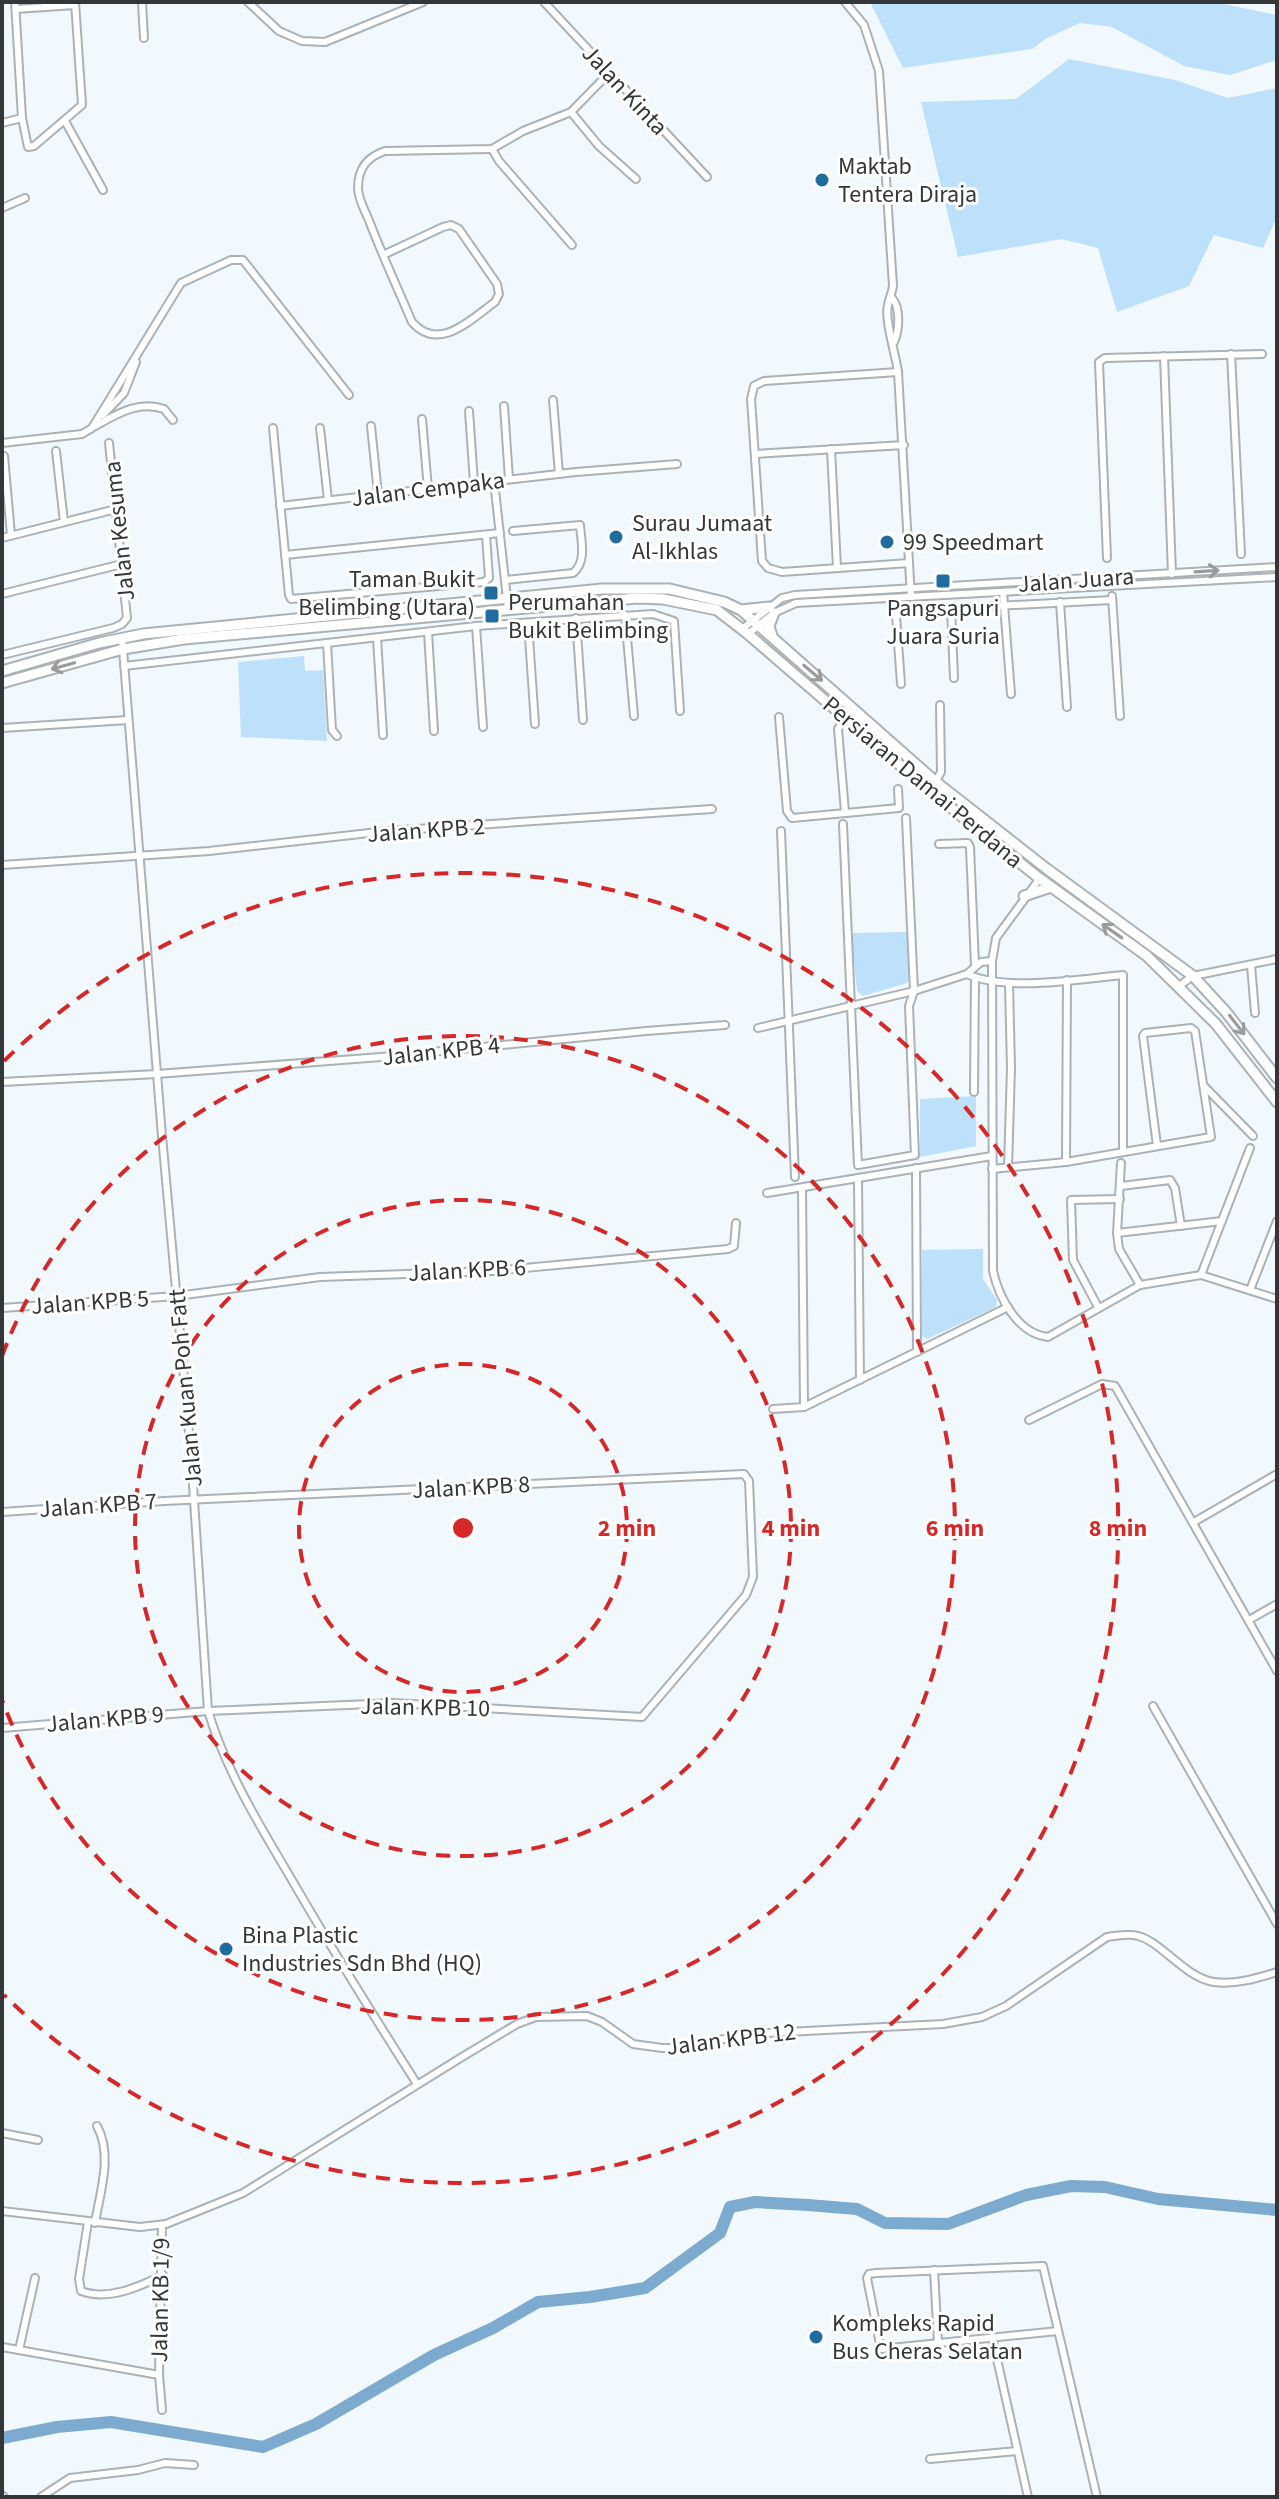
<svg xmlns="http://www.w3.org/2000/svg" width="1279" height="2499" font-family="'Source Sans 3',sans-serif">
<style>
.green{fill:#bde0fb}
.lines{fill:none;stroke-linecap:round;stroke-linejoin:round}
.river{stroke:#7dabcf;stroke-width:12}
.minor-casing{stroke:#abb2b7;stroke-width:10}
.secondary-casing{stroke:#abb2b7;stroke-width:13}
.minor{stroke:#fff;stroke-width:6}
.secondary{stroke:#fff;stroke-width:9}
.oneway{stroke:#9a9b9c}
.ring{fill:none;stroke:#d62828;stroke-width:4;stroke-dasharray:14 10}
.poi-dot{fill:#1f6d9f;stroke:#fff;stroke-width:3}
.labels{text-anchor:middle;stroke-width:6;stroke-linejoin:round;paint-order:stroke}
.street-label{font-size:24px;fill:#343739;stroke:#fff}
.poi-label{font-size:24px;fill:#343739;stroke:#fff;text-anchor:start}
.centre{fill:#d62828;stroke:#fff;stroke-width:4}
.ring-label{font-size:24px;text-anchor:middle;font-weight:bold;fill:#d62828;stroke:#fff;stroke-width:6;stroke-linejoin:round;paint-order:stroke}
</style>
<rect width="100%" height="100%" fill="#f1f8fe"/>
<g class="green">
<path d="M 870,2 L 1214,2 L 1277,15 L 1277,60 L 1230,75 L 1184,66 L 1112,27 L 1080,23 L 1047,38 L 1032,49 L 903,68 Z"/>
<path d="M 1069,59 L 1175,80 L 1228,98 L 1277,88 L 1277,217 L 1263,248 L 1214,235 L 1189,286 L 1117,312 L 1098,248 L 1062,239 L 958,257 L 921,102 L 1016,99 Z"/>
<path d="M 304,656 L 305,671 L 323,670 L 327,741 L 241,737 L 238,662 Z"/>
<path d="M 907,932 L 910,979 L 907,983 L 863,996 L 857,991 L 851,933 Z"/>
<path d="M 976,1096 L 976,1146 L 920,1157 L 920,1099 Z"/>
<path d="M 983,1249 L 983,1279 L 997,1300 L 996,1307 L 927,1339 L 922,1336 L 922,1250 Z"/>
</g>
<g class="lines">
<path class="river" d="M 2,2438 L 57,2427 L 111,2422 L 263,2447 L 316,2424 L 434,2355 L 493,2328 L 538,2302 L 590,2297 L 645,2288 L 720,2233 L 730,2207 L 755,2202 L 808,2205 L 857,2209 L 885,2223 L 948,2224 L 1026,2195 L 1071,2186 L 1105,2187 L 1158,2199 L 1277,2210"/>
<g class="minor-casing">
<g id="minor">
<path d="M 15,2 L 22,118 L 28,147 L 34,146 L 82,105 L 75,2"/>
<path d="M 142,2 L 144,38"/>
<path d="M 248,2 L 279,31 L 302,41 L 325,42 L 423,2"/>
<path d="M 544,2 L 707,177"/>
<path d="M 845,2 L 864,25 L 879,71 L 893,286 C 892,294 889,298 888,305 C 884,319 896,356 898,372"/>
<path d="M 16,9 L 75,5"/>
<path d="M 571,112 L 599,146 L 636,179"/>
<path d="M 65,121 L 103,190"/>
<path d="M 2,123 L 22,118"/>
<path d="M 492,149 L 499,161 L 572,245"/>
<path d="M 2,208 L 25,198"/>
<path d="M 383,255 L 443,227 L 451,225 L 459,229 L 497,284 L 499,294 L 495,302 C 471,319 439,353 412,322 C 398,289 383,257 370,223 C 366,212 358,200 358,188 C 358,168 367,157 385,151 L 492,149 L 523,131 L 571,112 L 609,73"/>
<path d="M 892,298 C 901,308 899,331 894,342"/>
<path d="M 1231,354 L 1241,554"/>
<path d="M 1164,356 L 1172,574"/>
<path d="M 553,400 L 559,474"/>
<path d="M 504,406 L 509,479"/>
<path d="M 469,411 L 474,483"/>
<path d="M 103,415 L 124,393 L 136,362"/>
<path d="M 422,419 L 428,489"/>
<path d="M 95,426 C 117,414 139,400 164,409 L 173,420"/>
<path d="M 371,426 L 378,494"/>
<path d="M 273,428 L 289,595 L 291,599 L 484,582 L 489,578 L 486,535"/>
<path d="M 320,428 L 328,500"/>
<path d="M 2,443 L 82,434 L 92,428 L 181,283 L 231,260 L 243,260 L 349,395"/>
<path d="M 831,449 L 837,568"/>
<path d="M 56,451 L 64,522"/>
<path d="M 755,454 L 904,445"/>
<path d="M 4,456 L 11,535"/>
<path d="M 494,481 L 508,608"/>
<path d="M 280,506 L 576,472 L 677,464"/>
<path d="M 2,538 L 116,509"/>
<path d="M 285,555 L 500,533"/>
<path d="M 1107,558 L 1099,362 L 1105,358 L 1262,354"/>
<path d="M 909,563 L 782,572 L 768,568 L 762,561 L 751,399 L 754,386 L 764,381 L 898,372 L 911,597"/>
<path d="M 505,580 L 573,573 C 587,562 581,541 580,525 L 513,531"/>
<path d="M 1003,592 L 1011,694"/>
<path d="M 2,594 L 122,564"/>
<path d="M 1112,596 L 1120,716"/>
<path d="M 1060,602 L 1067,707"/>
<path d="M 951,608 L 954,678"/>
<path d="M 625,615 L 634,716"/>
<path d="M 576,618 L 583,720"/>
<path d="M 528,623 L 535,724"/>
<path d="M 476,626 L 483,727"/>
<path d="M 742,629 L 782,598 L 795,595 L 1277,567"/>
<path d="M 428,632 L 434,731"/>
<path d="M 748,634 L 774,613 L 796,603 L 1277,577"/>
<path d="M 122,637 L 162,1136 L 191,1455 L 208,1711 C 226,1770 258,1823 289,1875 C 330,1946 373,2015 417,2084"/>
<path d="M 377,638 L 383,735"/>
<path d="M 327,643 L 332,730 L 337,736"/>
<path d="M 2,655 L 113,628 L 122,624 L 127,618 L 109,443"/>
<path d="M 124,666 L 476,626 L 653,614 L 674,621 L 680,711"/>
<path d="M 901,684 L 896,615 L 898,611 L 1112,600"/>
<path d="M 779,717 L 787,811 L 792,818 L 899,808 L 898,789"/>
<path d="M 2,728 L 128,720"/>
<path d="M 930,791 L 941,772 L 940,705"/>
<path d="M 845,812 L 838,729 L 852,707"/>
<path d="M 843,824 L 858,1165 L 915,1155 L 909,1006 L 914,991 L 906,818"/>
<path d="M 781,831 L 795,1177"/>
<path d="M 939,844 L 968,843 L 970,847 L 975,965"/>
<path d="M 2,865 L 209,851 L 387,831 L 712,809"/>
<path d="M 1040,878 L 996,938 L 992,961 L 993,1271 C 999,1298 1018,1334 1048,1337 L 1140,1285 L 1201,1275 L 1277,1299"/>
<path d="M 1251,965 L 1255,1013"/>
<path d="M 967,974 C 1007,992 1079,979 1123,975 L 1123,1152"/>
<path d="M 1179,986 L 1193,976 L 1277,959"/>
<path d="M 758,1028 L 914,991 L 967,974 L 981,962 L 992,961"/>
<path d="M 2,1082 L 157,1074 L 381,1057 L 646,1031 L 725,1025"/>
<path d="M 1204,1086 L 1253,1136"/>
<path d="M 974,1092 L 975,977"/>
<path d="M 1066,1162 L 1067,980"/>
<path d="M 1121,1163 L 1117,1233 L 1119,1249 L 1140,1285"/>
<path d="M 1008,1167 L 1011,1068 L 1009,984"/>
<path d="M 916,1168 L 917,1352"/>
<path d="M 992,1169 L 1066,1162 L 1211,1137 L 1195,1031 L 1191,1028 L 1145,1033 L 1143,1036 L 1157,1146"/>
<path d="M 858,1178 L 860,1380"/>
<path d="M 1121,1186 L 1170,1180 L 1175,1188 L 1181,1226"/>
<path d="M 802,1188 L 804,1407"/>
<path d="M 767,1193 L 992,1156"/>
<path d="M 1117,1233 L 1222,1221"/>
<path d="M 1201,1275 L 1250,1148"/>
<path d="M 1250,1290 L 1277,1221"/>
<path d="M 1098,1307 L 1073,1260 L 1071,1200 L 1120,1199"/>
<path d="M 2,1308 L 177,1296 L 320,1277 L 493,1271 L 728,1249 L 734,1246 L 736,1223"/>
<path d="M 773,1409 L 804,1407 L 1008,1307"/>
<path d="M 1029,1420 L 1102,1384 L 1115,1386 L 1277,1671"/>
<path d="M 2,1512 L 164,1501 L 744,1474 L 749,1481 L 753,1577 L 746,1595 L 642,1717 L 393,1703 L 208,1711 L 2,1728"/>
<path d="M 1194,1522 L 1277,1474"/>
<path d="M 1249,1620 L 1277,1604"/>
<path d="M 1153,1706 L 1277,1924"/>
<path d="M 2,2133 L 38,2140"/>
<path d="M 2,2211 L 140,2227 L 166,2224 L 243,2193 L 462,2057 L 517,2024 L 536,2017 L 587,2016 L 602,2022 L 633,2044 L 662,2048 L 682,2048 L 747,2034 L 943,2024 L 982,2017 L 1006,2006 L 1107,1937 C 1117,1936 1128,1933 1138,1936 C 1162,1942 1184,1977 1214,1982 C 1235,1985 1258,1978 1277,1972"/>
<path d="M 88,2222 L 79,2279 L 81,2291 C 108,2301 139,2287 163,2275"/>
<path d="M 95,2223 C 100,2192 113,2155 97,2126"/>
<path d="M 934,2270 L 938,2343"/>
<path d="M 1058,2331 L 881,2349 L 867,2278 L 869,2274 L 876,2273 L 1043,2266 L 1097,2497"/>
<path d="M 992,2337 L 1028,2497"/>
<path d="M 2,2347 L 159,2375"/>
<path d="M 19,2350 L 35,2278"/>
<path d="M 162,2410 L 159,2375 L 162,2225"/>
<path d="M 930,2459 L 1017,2451"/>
<path d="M 2,2495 L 4,2497"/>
<path d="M 41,2497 L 70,2478 L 138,2470 L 165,2463 L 194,2465"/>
</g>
</g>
<g class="secondary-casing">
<g id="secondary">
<path d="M 741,610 L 769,607"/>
<path d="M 772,636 L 769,626 L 774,613"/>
<path d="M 2,671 L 99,643 L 143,634 L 602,589 L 670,589 L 724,602 L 741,610 L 936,782 L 1047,869 L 1193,976 L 1226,1012 L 1277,1078"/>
<path d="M 2,683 L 123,649 L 184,639 L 637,598 L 663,599 L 717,610 L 748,634 L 930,791 L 1039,878 L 1147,956 L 1216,1024 L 1277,1102"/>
<path d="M 1024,896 L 1051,887"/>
</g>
</g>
<use href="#minor" class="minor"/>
<use href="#secondary" class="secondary"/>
</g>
<defs><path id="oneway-shaft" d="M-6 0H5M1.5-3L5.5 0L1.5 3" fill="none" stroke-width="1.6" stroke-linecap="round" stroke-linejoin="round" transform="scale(2)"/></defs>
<g class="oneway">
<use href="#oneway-shaft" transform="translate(1207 571) rotate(-4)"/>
<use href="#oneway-shaft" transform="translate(63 666) rotate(164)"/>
<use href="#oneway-shaft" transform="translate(813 673) rotate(40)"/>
<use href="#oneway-shaft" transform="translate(1112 931) rotate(-145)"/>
<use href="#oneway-shaft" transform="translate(1237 1025) rotate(52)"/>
</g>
<g class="ring">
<circle cx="463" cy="1528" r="164"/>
<circle cx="463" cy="1528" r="328"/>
<path d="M2 1356A492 492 0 1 1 2 1700"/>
<path d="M4 1061A655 655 0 1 1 4 1995"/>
</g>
<g class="poi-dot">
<circle cx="822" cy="180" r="8"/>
<circle cx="616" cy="537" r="8"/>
<circle cx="887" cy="542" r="8"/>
<rect x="935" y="573" width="16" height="16" rx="4"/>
<rect x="483" y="585" width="16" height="16" rx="4"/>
<rect x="484" y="608" width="16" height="16" rx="4"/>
<circle cx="226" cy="1949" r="8"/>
<circle cx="816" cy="2337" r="8"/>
</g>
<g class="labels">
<g class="street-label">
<text transform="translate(625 90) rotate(47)" y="8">Jalan Kinta</text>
<text transform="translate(428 489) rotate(-7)" y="8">Jalan Cempaka</text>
<text transform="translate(119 531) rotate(-96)" y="8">Jalan Kesuma</text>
<text transform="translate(1076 580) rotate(-4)" y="8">Jalan Juara</text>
<text transform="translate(923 782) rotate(40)" y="8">Persiaran Damai Perdana</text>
<text transform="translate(426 830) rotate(-4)" y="8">Jalan KPB 2</text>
<text transform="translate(441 1051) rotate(-6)" y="8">Jalan KPB 4</text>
<text transform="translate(467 1270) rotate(-3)" y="8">Jalan KPB 6</text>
<text transform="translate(90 1302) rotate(-4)" y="8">Jalan KPB 5</text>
<text transform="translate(185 1388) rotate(-95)" y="8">Jalan Kuan Poh Fatt</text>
<text transform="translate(471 1487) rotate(-3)" y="8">Jalan KPB 8</text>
<text transform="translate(98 1505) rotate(-4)" y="8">Jalan KPB 7</text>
<text transform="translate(425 1707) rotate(1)" y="8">Jalan KPB 10</text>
<text transform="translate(105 1719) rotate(-5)" y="8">Jalan KPB 9</text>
<text transform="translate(731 2039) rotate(-7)" y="8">Jalan KPB 12</text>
<text transform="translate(160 2300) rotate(-89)" y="8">Jalan KB 1/9</text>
</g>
<g class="poi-label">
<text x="838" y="174">Maktab<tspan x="838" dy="28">Tentera Diraja</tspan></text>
<text x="632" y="531">Surau Jumaat<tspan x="632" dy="28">Al-Ikhlas</tspan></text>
<text x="903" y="550">99 Speedmart</text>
<text x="475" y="587" text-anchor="end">Taman Bukit<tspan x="475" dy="28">Belimbing (Utara)</tspan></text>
<text x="508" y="610">Perumahan<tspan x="508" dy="28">Bukit Belimbing</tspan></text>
<text x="943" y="616" text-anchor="middle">Pangsapuri<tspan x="943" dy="28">Juara Suria</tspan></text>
<text x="242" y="1943">Bina Plastic<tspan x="242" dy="28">Industries Sdn Bhd (HQ)</tspan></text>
<text x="832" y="2331">Kompleks Rapid<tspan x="832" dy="28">Bus Cheras Selatan</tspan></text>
</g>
</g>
<circle cx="463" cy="1528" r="12" class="centre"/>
<g class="ring-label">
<text x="627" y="1536">2 min</text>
<text x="791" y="1536">4 min</text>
<text x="955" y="1536">6 min</text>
<text x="1118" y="1536">8 min</text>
</g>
<rect width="1279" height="2499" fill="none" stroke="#343739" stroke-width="8"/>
</svg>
